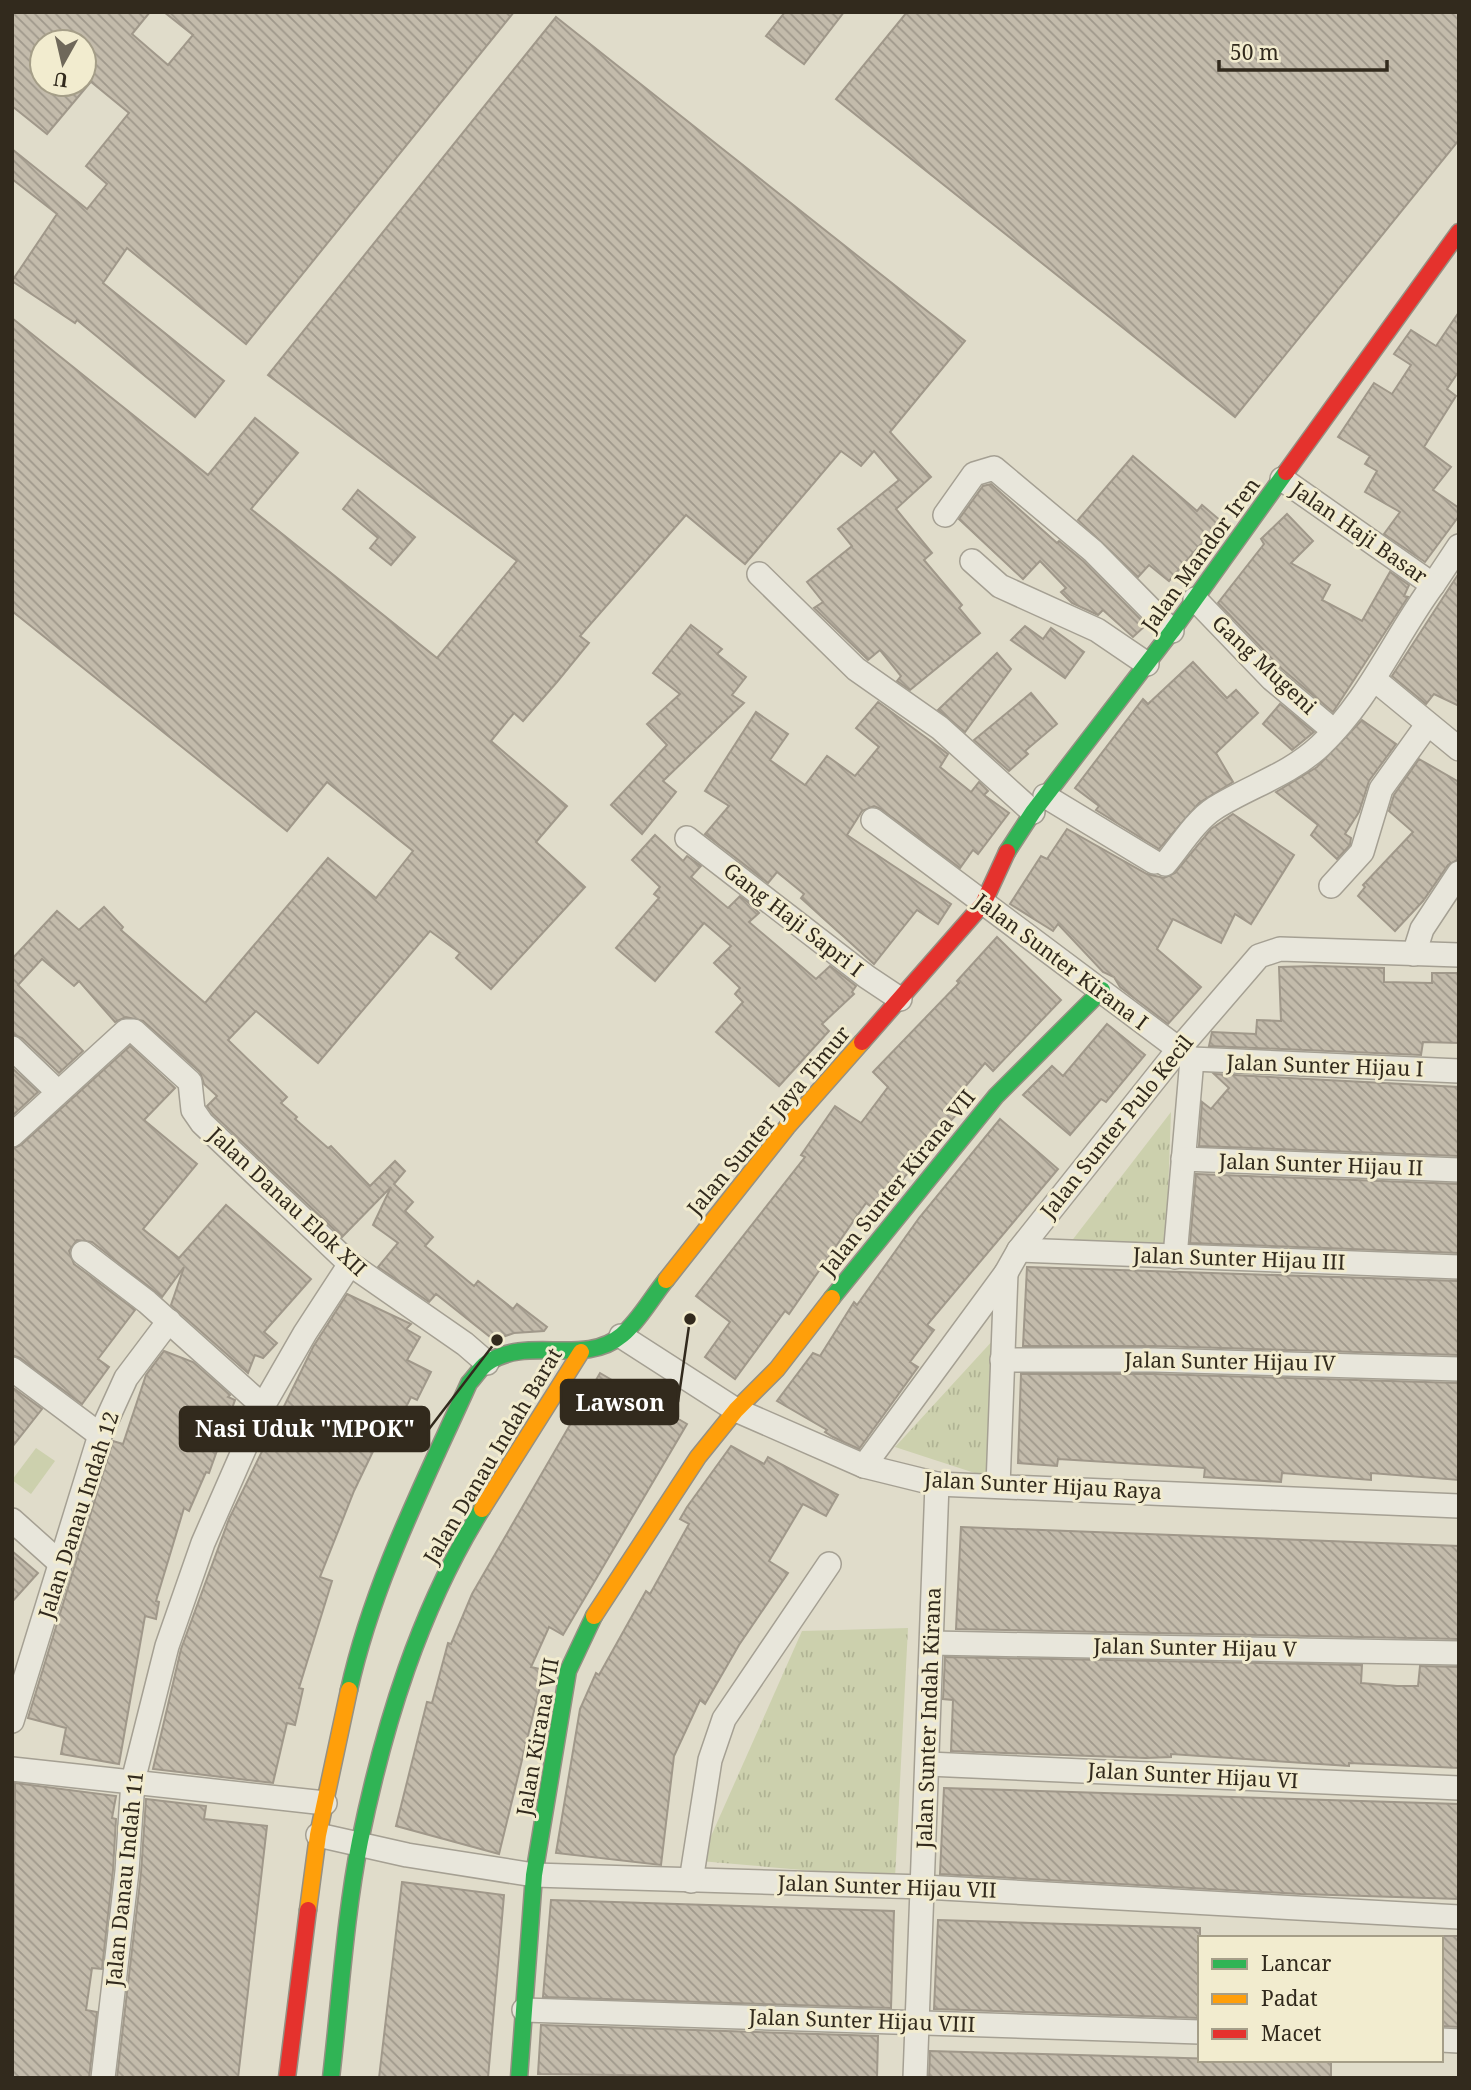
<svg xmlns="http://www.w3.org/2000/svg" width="1471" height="2090" font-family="'Noto Serif',serif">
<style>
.grass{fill:url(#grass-tufts)}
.pitch{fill:#ccd0ad}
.building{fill:url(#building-back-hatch);stroke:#a0988a;stroke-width:2}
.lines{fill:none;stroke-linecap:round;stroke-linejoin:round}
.street-casing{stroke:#a5a093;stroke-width:26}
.fast-casing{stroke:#959083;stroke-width:19}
.slow-casing{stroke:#959083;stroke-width:19}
.jam-casing{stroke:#959083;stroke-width:19}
.street{stroke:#e8e6db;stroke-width:23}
.fast{stroke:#30b455;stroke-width:16}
.slow{stroke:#ff9f0a;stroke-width:16}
.jam{stroke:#e5322d;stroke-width:16}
.labels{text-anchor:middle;stroke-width:6;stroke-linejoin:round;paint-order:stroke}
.street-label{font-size:21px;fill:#322a1d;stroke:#f2eccf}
.leader{fill:none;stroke:#322a1d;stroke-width:2.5}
.callout-dot{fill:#322a1d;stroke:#f2eccf;stroke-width:2.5}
.callout{fill:#322a1d;stroke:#322a1d;stroke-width:2.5}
.callout-label{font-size:23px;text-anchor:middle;font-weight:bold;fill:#fff}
</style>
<defs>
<pattern id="grass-tufts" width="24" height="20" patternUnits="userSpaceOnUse" patternTransform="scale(1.75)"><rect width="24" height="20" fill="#ccd0ad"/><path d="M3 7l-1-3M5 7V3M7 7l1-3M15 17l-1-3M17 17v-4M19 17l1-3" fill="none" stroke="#b0b394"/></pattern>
<pattern id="building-back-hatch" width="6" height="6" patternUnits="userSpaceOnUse" patternTransform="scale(1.75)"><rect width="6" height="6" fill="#c3bbab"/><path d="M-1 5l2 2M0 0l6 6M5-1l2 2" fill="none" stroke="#9f988b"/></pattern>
</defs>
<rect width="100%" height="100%" fill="#e0dcca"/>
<g class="grass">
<path d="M 1171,1112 L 1166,1249 L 1067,1247 Z"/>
<path d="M 995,1338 L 990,1478 L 895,1447 Z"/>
<path d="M 908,1628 L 895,1878 L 700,1861 L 802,1631 Z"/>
</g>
<path class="pitch" d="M 36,1448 L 55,1461 L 31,1494 L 12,1480 Z"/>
<g class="building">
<path d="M 12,12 L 150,12 L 132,34 L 168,65 L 193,35 L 164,12 L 514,12 L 246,344 L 127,248 L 103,283 L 224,381 L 195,417 L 77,320 L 75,323 L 12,281 L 57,214 L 12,179 L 12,149 L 87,209 L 107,184 L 86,166 L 129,113 L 84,76 L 84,42 L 42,42 L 42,84 L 89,84 L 47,134 L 12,106 Z"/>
<path d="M 785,12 L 844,12 L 804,64 L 766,36 Z"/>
<path d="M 907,12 L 1459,12 L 1459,140 L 1235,417 L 836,99 Z"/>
<path d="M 556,17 L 965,341 L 890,432 L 931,477 L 896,509 L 932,553 L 924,560 L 962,605 L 959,608 L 980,633 L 910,690 L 897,681 L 901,676 L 880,650 L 868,660 L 814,608 L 823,602 L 807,582 L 852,546 L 838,529 L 899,480 L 874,451 L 861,466 L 841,451 L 745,564 L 686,515 L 580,636 L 589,643 L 557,682 L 523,721 L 514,713 L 491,741 L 567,806 L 536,842 L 585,887 L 491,989 L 456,958 L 460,953 L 430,931 L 318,1063 L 256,1011 L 228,1040 L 287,1097 L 281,1103 L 297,1117 L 295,1119 L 328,1148 L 331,1146 L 370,1186 L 395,1161 L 405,1171 L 394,1184 L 413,1202 L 405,1211 L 433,1237 L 425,1246 L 474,1286 L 478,1281 L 513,1309 L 517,1304 L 547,1327 L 544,1331 L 514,1333 L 494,1340 L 436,1294 L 429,1302 L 378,1267 L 398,1243 L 373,1225 L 391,1187 L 342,1237 L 213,1114 L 207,1106 L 217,1096 L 204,1084 L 200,1072 L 143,1021 L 126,1017 L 115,1022 L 79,981 L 74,986 L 42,959 L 18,985 L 83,1051 L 59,1073 L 22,1038 L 12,1034 L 12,959 L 57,911 L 79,930 L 104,907 L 123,927 L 121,930 L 205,1003 L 328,858 L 376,898 L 413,851 L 327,782 L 287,831 L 12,611 L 12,318 L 208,475 L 255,418 L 298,453 L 251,509 L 437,658 L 517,561 L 268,375 Z"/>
<path d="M 1459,312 L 1459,371 L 1447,389 L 1456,396 L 1424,447 L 1451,467 L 1433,490 L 1459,508 L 1459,516 L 1425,562 L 1384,534 L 1400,512 L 1365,492 L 1377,471 L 1365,464 L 1370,456 L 1338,437 L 1374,383 L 1392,394 L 1411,365 L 1394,354 L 1411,330 L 1436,346 Z"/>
<path d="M 1133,456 L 1197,511 L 1202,505 L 1221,521 L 1169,581 L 1149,565 L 1138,577 L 1078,520 Z"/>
<path d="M 991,484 L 1057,543 L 1059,541 L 1083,561 L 1146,625 L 1133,637 L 1103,610 L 1098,615 L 1072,603 L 1061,592 L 1066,588 L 1040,561 L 1023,579 L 959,519 L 983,486 Z"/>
<path d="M 358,490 L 415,537 L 391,565 L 370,548 L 378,538 L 343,509 Z"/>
<path d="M 1287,514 L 1313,541 L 1291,563 L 1330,585 L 1322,600 L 1362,621 L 1390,572 L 1409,585 L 1404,596 L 1408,597 L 1333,712 L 1282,669 L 1218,603 L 1264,544 L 1261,539 Z"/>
<path d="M 1459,573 L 1459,706 L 1434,694 L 1426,704 L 1392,676 Z"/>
<path d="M 691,625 L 722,649 L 717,654 L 746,677 L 732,695 L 744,703 L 663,781 L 676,792 L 642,834 L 611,805 L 667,745 L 647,724 L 680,694 L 653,673 Z"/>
<path d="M 1025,626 L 1043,639 L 1051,628 L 1084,652 L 1065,678 L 1011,640 Z"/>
<path d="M 997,653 L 1011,669 L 965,732 L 938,710 Z"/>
<path d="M 1193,662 L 1227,698 L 1236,690 L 1258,713 L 1216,753 L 1233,782 L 1199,803 L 1159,849 L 1096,810 L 1099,806 L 1075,788 L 1143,699 L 1148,704 Z"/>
<path d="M 1031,693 L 1057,724 L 1025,751 L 1028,754 L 1009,771 L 974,740 Z"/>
<path d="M 878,702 L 948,754 L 940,767 L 971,792 L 979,782 L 988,791 L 984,795 L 1009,813 L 978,854 L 973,850 L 960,868 L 881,809 L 874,806 L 862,811 L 847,835 L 951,904 L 938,924 L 917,910 L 874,964 L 801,898 L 804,894 L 777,872 L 768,883 L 705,834 L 729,806 L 705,791 L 756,712 L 788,734 L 770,760 L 805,785 L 827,756 L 855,776 L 879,747 L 856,728 Z"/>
<path d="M 1280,704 L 1314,732 L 1292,750 L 1263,724 Z"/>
<path d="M 1362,720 L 1396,744 L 1369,781 L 1359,812 L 1345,834 L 1351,838 L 1350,845 L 1337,859 L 1311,835 L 1318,825 L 1276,792 L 1317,767 Z"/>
<path d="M 1419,759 L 1459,782 L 1459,859 L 1448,865 L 1423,901 L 1395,931 L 1358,896 L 1365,887 L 1363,885 L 1413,832 L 1389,811 L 1394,795 Z"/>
<path d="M 1233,814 L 1294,855 L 1251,924 L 1235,914 L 1221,943 L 1173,919 L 1157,949 L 1201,987 L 1168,1024 L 1120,987 L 1114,977 L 1103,972 L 1058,924 L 1053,931 L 1010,904 L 1041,856 L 1047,859 L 1067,829 L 1147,874 L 1164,878 L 1175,873 L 1211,829 Z"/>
<path d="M 655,835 L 683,861 L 687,856 L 701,866 L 691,877 L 728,908 L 740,896 L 749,903 L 759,913 L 749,922 L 816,979 L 830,966 L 856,986 L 852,992 L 854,994 L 822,1024 L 829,1031 L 779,1086 L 716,1032 L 743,1002 L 735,994 L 740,988 L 714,963 L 731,946 L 704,923 L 655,981 L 616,948 L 659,898 L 654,894 L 660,887 L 632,860 Z"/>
<path d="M 997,937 L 1061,1000 L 993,1071 L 985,1063 L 964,1088 L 967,1091 L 951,1106 L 958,1113 L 922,1151 L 924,1153 L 890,1195 L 886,1191 L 873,1208 L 866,1203 L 789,1314 L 785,1311 L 735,1379 L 705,1357 L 730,1322 L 696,1296 L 805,1157 L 801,1155 L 835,1106 L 861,1123 L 888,1087 L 873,1072 L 959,983 L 957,981 Z"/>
<path d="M 1317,966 L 1384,968 L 1384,982 L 1432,983 L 1432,973 L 1459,973 L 1459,1043 L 1423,1042 L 1421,1055 L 1209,1046 L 1212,1032 L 1256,1034 L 1257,1020 L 1281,1021 L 1279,967 Z"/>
<path d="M 1107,1024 L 1145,1055 L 1106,1102 L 1101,1099 L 1070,1135 L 1023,1095 L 1052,1066 L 1063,1076 Z"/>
<path d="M 130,1046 L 175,1088 L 144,1120 L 197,1164 L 143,1229 L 179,1258 L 226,1205 L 311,1279 L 264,1332 L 277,1343 L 263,1358 L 255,1355 L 248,1373 L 171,1305 L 184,1267 L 162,1297 L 92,1242 L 77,1240 L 69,1251 L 74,1264 L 135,1310 L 98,1359 L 109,1367 L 82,1404 L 20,1358 L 12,1355 L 12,1149 L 21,1145 Z"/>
<path d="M 12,1068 L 38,1092 L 12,1116 Z"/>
<path d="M 1214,1074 L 1459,1087 L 1459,1156 L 1199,1146 L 1202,1102 L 1211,1109 L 1229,1088 Z"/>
<path d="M 1000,1119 L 1058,1169 L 927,1325 L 934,1330 L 910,1362 L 918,1367 L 859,1449 L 833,1437 L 825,1432 L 827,1430 L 777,1401 L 813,1353 L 820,1356 L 854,1302 L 857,1305 L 919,1218 Z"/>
<path d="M 1196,1174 L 1459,1184 L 1459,1253 L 1190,1243 Z"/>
<path d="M 1027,1267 L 1459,1281 L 1459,1355 L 1154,1346 L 1023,1346 Z"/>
<path d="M 347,1294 L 411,1324 L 406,1329 L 420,1337 L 407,1360 L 431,1372 L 417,1400 L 411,1397 L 399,1421 L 390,1416 L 354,1491 L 320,1577 L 332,1581 L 299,1688 L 303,1689 L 295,1725 L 287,1723 L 273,1783 L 153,1769 L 181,1649 L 229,1519 L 313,1347 Z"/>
<path d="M 164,1351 L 193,1362 L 230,1395 L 228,1397 L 235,1400 L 209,1473 L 206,1472 L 189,1511 L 184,1508 L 156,1601 L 159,1602 L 156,1619 L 145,1616 L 119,1764 L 61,1754 L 66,1728 L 28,1718 L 112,1444 L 113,1441 L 123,1444 L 146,1375 Z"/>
<path d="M 600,1373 L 687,1424 L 563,1635 L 549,1627 L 531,1667 L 544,1670 L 499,1854 L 396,1826 L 427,1702 L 432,1703 L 448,1643 L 451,1644 L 472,1594 Z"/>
<path d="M 1021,1374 L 1154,1374 L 1459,1383 L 1459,1480 L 1371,1473 L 1371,1480 L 1282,1473 L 1281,1482 L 1204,1477 L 1205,1468 L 1058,1459 L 1057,1466 L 1018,1463 Z"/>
<path d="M 12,1387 L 42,1409 L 12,1447 Z"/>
<path d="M 731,1446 L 764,1464 L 768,1457 L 838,1495 L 826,1516 L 803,1504 L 769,1561 L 788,1573 L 739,1645 L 705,1704 L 700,1700 L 674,1756 L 661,1865 L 556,1853 L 580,1709 L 596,1673 L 599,1675 L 646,1591 L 650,1594 L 689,1524 L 680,1519 L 687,1507 Z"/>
<path d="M 961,1527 L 1459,1546 L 1459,1639 L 956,1629 Z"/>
<path d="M 12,1551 L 38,1573 L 12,1602 Z"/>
<path d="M 945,1657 L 1362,1665 L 1361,1683 L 1397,1686 L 1418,1686 L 1420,1666 L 1459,1667 L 1459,1768 L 1349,1763 L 1349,1766 L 1171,1754 L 1171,1757 L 1146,1758 L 951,1751 L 953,1700 L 943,1699 Z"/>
<path d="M 15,1783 L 116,1796 L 112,1818 L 116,1819 L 113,1870 L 102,1969 L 92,1968 L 86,2010 L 97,2012 L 89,2078 L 12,2078 Z"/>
<path d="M 944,1788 L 1459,1804 L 1459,1899 L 1301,1894 L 940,1874 Z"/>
<path d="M 146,1799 L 206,1806 L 204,1819 L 267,1826 L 238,2078 L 117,2078 L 141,1873 Z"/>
<path d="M 402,1882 L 504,1895 L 488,2078 L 379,2078 Z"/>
<path d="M 551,1900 L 894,1911 L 891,2008 L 543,1997 Z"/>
<path d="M 938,1920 L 1200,1928 L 1200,2018 L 934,2009 Z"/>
<path d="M 1441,1936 L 1459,1936 L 1459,2027 L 1441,2026 Z"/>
<path d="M 541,2025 L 878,2036 L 877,2078 L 538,2074 Z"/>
<path d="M 930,2051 L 1331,2062 L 1331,2078 L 929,2078 Z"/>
</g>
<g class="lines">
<g class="street-casing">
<g id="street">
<path d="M 1282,479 L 1433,585 L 1459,546"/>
<path d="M 945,515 L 974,474 L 994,468 L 1093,551 L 1172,631"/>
<path d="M 972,561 L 1000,586 L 1097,630 L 1147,664"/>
<path d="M 759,574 L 856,669 L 940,728 L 1033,812"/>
<path d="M 1195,599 L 1272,679 L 1334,731"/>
<path d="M 1375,680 L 1459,749"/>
<path d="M 1045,796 L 1154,862"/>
<path d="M 873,820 L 1192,1059 L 1175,1257"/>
<path d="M 687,838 L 867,977 L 900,999"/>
<path d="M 1165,864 C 1180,846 1196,820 1215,808 C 1250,786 1289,775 1320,746 C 1369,700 1394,638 1433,585"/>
<path d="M 1331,886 L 1362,852 L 1381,789 L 1427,725"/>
<path d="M 1414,954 L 1422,929 L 1459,873"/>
<path d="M 12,1048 L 58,1092"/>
<path d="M 1192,1059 L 1459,1071"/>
<path d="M 12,1135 L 126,1031 L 134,1031 L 190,1082 L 193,1110 L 202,1123 L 350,1264 L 465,1344 L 487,1363"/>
<path d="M 1183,1159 L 1459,1170"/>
<path d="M 1019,1250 L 1459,1267"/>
<path d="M 83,1253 L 147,1302 L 263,1406"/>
<path d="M 621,1336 L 736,1410 L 864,1466 L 937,1484 L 1459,1506"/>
<path d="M 1002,1360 L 1154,1360 L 1459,1369"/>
<path d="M 12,1369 L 100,1435"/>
<path d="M 864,1466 L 1006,1273 L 1019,1250 L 1178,1050 L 1259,956 L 1280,949 L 1459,955"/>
<path d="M 998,1486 L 1006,1273"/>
<path d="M 12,1520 L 60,1563"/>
<path d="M 932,1643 L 1459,1653"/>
<path d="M 12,1721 L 100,1435 L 126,1378 L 169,1321"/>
<path d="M 928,1764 L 1459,1788"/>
<path d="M 12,1769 L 325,1803"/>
<path d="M 318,1835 L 407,1855 L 534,1875 L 924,1887 L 1459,1917"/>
<path d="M 691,1881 L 710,1760 L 724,1719 L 829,1564"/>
<path d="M 524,2010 L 1200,2032"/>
<path d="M 1441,2040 L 1459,2041"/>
<path d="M 103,2078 L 127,1871 L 133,1781 L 167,1646 L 203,1543 L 263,1406 L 305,1333 L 350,1264"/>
<path d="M 915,2078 L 937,1484"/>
</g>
</g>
<g class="fast-casing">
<g id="fast">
<path d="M 1007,852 L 1033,812 L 1172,631 L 1286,472"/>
<path d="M 832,1298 L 996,1096 L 1102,990"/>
<path d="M 349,1690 C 373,1582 424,1483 469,1383 C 475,1377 480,1368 487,1363 C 528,1335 584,1367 622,1335 C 639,1321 652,1297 666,1280"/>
<path d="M 331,2078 C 340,2002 345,1916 360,1841 C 384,1725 419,1610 482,1509"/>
<path d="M 519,2078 L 534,1875 L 568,1671 L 594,1616"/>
</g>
</g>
<g class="slow-casing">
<g id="slow">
<path d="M 666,1280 L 787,1127 L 862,1042"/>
<path d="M 482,1509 L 581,1352"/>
<path d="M 594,1616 L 698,1457 L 736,1410 L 777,1369 L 832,1298"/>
<path d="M 308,1910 L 318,1835 L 349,1690"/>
</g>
</g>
<g class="jam-casing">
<g id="jam">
<path d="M 1286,472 L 1459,232"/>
<path d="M 862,1042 L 983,904 L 1007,852"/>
<path d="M 287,2078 L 308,1910"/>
</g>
</g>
<use href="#street" class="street"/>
<use href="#fast" class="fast"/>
<use href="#slow" class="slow"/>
<use href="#jam" class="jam"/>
</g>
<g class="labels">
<g class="street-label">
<text transform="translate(1359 533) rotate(35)" y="7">Jalan Haji Basar</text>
<text transform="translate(1201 555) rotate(-54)" y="7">Jalan Mandor Iren</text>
<text transform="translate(1264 665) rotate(43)" y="7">Gang Mugeni</text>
<text transform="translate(793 920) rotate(38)" y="7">Gang Haji Sapri I</text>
<text transform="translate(1061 962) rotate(37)" y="7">Jalan Sunter Kirana I</text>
<text transform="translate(1325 1066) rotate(2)" y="7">Jalan Sunter Hijau I</text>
<text transform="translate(769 1121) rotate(-50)" y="7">Jalan Sunter Jaya Timur</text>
<text transform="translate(1117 1127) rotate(-51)" y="7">Jalan Sunter Pulo Kecil</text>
<text transform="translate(1321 1165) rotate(2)" y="7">Jalan Sunter Hijau II</text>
<text transform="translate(898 1183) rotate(-51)" y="7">Jalan Sunter Kirana VII</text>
<text transform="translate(287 1202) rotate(43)" y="7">Jalan Danau Elok XII</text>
<text transform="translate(1239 1259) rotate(2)" y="7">Jalan Sunter Hijau III</text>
<text transform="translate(1230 1362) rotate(1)" y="7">Jalan Sunter Hijau IV</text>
<text transform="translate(493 1456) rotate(-59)" y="7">Jalan Danau Indah Barat</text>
<text transform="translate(1043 1486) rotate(3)" y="7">Jalan Sunter Hijau Raya</text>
<text transform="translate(79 1515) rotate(-72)" y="7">Jalan Danau Indah 12</text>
<text transform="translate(1195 1648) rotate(1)" y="7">Jalan Sunter Hijau V</text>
<text transform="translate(929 1718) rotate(-88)" y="7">Jalan Sunter Indah Kirana</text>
<text transform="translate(538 1737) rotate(-80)" y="7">Jalan Kirana VII</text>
<text transform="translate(1193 1776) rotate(3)" y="7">Jalan Sunter Hijau VI</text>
<text transform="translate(125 1879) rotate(-84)" y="7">Jalan Danau Indah 11</text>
<text transform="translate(887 1887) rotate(2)" y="7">Jalan Sunter Hijau VII</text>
<text transform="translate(862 2021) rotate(2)" y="7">Jalan Sunter Hijau VIII</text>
</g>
</g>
<path class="leader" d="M690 1319L678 1402M497 1340L429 1429"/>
<g class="callout-dot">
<circle cx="690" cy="1319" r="7"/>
<circle cx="497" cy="1340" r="7"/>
</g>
<g class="callout">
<rect x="561" y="1380" width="117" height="44" rx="7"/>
<rect x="180" y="1407" width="249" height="44" rx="7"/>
</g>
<g class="callout-label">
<text x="620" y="1411">Lawson</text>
<text x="305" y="1437">Nasi Uduk "MPOK"</text>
</g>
<rect width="1471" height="2090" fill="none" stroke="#322a1d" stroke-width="28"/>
<rect x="1198" y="1936" width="245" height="126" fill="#f2eccf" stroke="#a59e88" stroke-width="2"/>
<rect x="1212" y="1959" width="35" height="10" fill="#30b455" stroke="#a59e88" stroke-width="2"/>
<text x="1261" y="1971" font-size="21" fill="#322a1d">Lancar</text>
<rect x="1212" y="1994" width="35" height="10" fill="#ff9f0a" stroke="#a59e88" stroke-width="2"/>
<text x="1261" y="2006" font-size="21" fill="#322a1d">Padat</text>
<rect x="1212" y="2029" width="35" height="10" fill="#e5322d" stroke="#a59e88" stroke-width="2"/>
<text x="1261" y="2041" font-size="21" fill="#322a1d">Macet</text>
<g transform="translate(63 63) rotate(188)"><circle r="33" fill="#f2eccf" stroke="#a59e88" stroke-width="2"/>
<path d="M0-5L12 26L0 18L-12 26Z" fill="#6f685a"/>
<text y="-10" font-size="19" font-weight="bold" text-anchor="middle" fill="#322a1d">U</text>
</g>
<path d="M1219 60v10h168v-10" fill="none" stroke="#322a1d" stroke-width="3.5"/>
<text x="1230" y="60" font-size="21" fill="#322a1d" stroke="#f2eccf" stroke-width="5" paint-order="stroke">50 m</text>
</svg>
